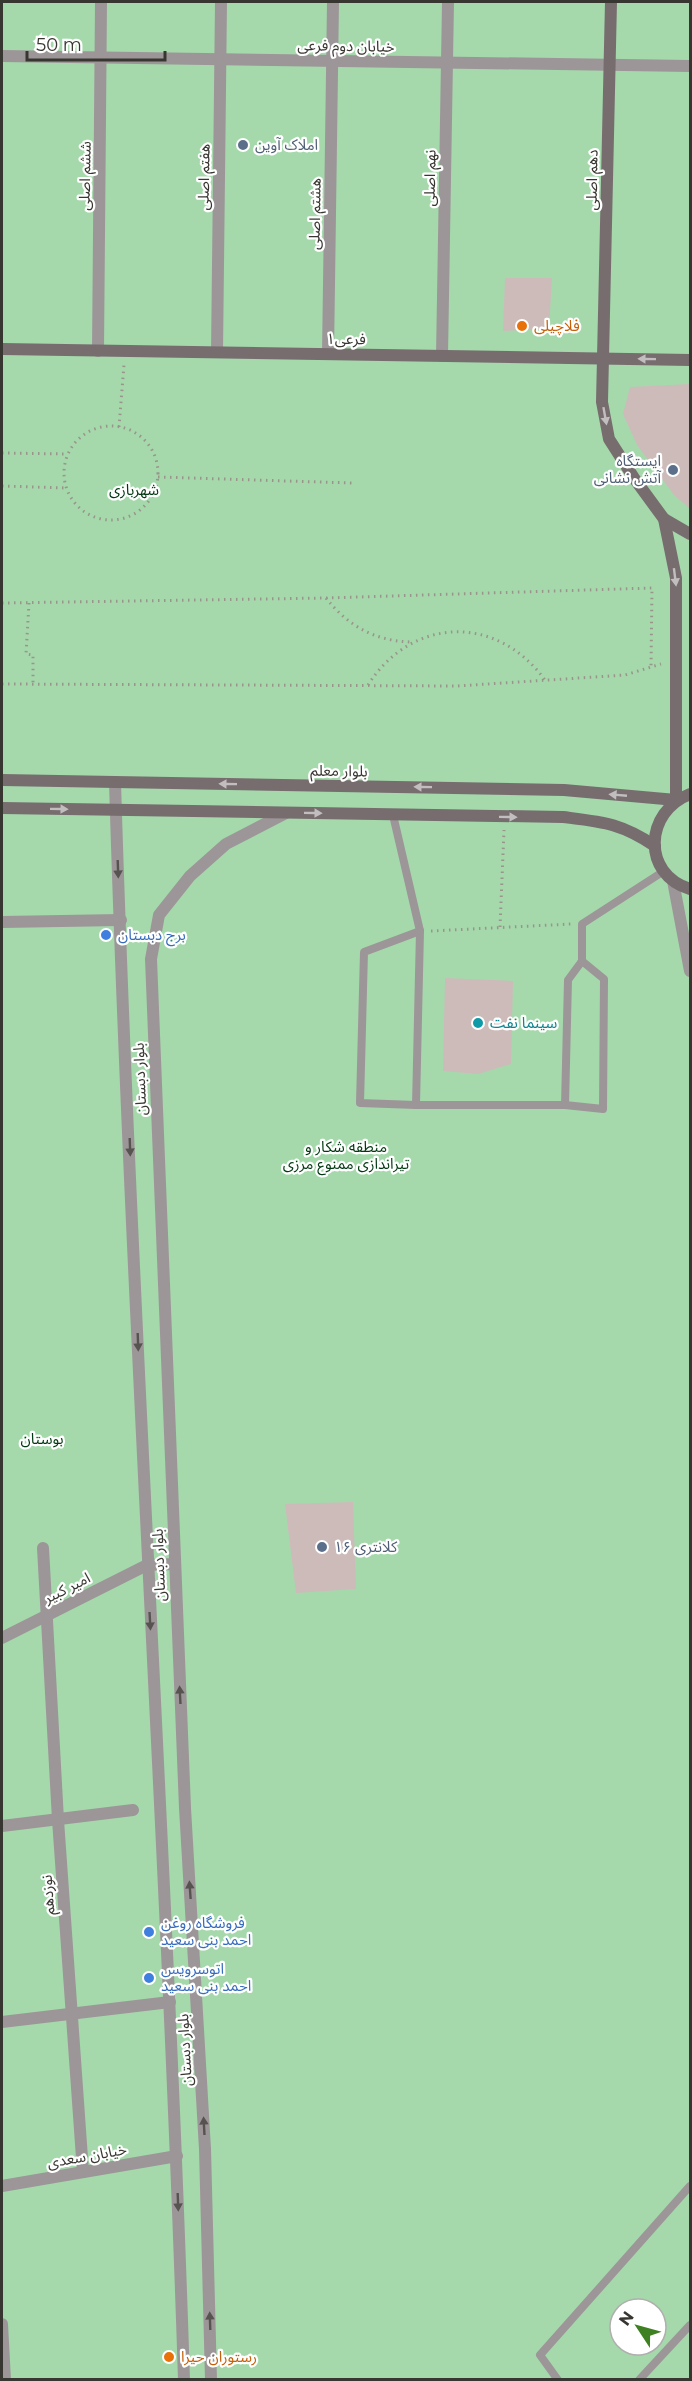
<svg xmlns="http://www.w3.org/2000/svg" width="692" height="2381" font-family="Montserrat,'Noto Sans Arabic',sans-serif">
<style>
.green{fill:#a5d9ac;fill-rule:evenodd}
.building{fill:#cdbbba}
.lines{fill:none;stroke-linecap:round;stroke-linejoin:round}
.path{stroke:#99958b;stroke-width:3;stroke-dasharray:1.5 4.5;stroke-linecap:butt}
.service{stroke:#9d9698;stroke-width:8}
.minor{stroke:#9d9698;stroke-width:12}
.tertiary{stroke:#9d9698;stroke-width:12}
.secondary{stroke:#776d6f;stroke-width:12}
.oneway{fill:#c2bdbe}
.oneway2{fill:#565350}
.service-dot{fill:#5c6f8a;stroke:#fff;stroke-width:2}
.food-dot{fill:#e8710a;stroke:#fff;stroke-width:2}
.shop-dot{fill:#3f7fe0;stroke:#fff;stroke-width:2}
.culture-dot{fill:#0f9aa8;stroke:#fff;stroke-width:2}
.labels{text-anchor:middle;stroke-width:4.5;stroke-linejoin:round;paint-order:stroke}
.street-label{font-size:15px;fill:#383631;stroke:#fff}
.service-label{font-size:15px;fill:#4e5e75;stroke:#fff;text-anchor:start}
.food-label{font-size:15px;fill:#c56008;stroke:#fff;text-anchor:start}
.park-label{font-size:15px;fill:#003911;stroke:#fff}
.shop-label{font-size:15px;fill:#366cbe;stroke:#fff;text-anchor:start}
.culture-label{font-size:15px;fill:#0d838f;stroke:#fff;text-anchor:start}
</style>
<rect width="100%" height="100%" fill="#f2ecde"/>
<path class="green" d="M 2,2 L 690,2 L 690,2379 L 2,2379 ZM 620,2309 L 656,2309 L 656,2345 L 620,2345 Z"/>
<g class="building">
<path d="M 505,278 L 552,278 L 549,329 L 503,331 Z"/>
<path d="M 690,384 L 690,509 L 674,495 L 637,445 L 623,414 L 630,387 Z"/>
<path d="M 445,978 L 513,981 L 511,1064 L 478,1074 L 443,1071 Z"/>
<path d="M 353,1502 L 356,1589 L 296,1593 L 285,1504 Z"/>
</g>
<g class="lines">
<g class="path">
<circle cx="111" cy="473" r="47"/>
<path d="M 119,427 L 124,365"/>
<path d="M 2,453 L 68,454"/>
<path d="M 158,477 L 352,483"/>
<path d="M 2,486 L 66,488"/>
<path d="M 326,598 C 348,626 375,641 411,642"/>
<path d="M 2,603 L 326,598 L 652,588 L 651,667"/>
<path d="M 29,603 L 26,654 L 33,655 L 33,684"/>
<path d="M 2,684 L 457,686 L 625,675 L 661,664"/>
<path d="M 368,685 C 412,616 497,614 545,680"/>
<path d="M 500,927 L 504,830"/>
<path d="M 431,931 L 571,924"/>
</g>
<g class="service">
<path d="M 393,815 L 420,931 L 364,952 L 360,1103 L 416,1105"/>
<path d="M 420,931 L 416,1105 L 565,1105 L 603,1109 L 604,979 L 582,961"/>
<path d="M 565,1105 L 568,980 L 582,961 L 582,924 L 664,871"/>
<path d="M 558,2380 L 540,2355 L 690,2186"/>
<path d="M 639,2380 L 690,2325"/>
</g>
<g class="minor">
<path d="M 2,56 L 690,66"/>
<path d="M 98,351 L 101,2"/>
<path d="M 328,354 L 333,2"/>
<path d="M 442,356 L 448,2"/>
<path d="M 2,922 L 121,920"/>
<path d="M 43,1548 L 58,1820 L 83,2172"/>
<path d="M 2,1826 L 133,1810"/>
<path d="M 2,2022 L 170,2002"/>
<path d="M 2,2186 L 177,2156"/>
<path d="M 2,2324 L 5,2380"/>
</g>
<g class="tertiary">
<path d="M 217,352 L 221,2"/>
<path d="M 115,782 C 131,1315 167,1847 184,2380"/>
<path d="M 673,881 L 690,971"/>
<path d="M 2,1638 L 147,1565 L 174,1564"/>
<path d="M 211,2380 L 205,2149 L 185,1808 L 151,959 L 159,915 L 190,876 L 226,844 L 286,813"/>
</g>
<g class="secondary">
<path d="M 2,349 L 690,360"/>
<path d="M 664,519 L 690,534"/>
<path d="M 2,780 L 564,790 L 676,800 L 676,578 L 664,519 L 634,478 L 609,439 L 602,402 L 611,2"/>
<path d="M 690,794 C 645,811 641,874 690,889"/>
<path d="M 2,808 L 563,817 C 603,822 621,823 655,846"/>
</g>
</g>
<defs><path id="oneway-solid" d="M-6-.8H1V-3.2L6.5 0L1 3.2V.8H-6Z" transform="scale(1.5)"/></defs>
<g class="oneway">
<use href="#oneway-solid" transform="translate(647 359) rotate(-179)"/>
<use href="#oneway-solid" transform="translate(605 416) rotate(80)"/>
<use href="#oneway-solid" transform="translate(675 577) rotate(83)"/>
<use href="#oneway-solid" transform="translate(228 784) rotate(-179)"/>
<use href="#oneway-solid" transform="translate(423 787) rotate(-179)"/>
<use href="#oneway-solid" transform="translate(618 795) rotate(-175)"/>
<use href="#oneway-solid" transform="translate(59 809) rotate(1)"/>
<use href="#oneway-solid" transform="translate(313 813) rotate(1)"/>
<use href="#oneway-solid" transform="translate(508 817) rotate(1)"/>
</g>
<g class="oneway2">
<use href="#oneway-solid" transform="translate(118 869) rotate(88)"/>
<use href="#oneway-solid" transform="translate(130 1147) rotate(88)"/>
<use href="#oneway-solid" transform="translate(138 1342) rotate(88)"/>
<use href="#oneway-solid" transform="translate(150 1621) rotate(87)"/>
<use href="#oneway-solid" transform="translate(180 1695) rotate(-93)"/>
<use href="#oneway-solid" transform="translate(190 1890) rotate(-94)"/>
<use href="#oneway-solid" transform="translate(204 2126) rotate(-93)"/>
<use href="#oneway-solid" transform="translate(178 2202) rotate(88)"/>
<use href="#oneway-solid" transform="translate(210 2321) rotate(-92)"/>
</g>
<g class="service-dot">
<circle cx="243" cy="145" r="6"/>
<circle cx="673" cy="470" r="6"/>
<circle cx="322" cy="1547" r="6"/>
</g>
<g class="food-dot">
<circle cx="522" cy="326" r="6"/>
<circle cx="169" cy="2357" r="6"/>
</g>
<g class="shop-dot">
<circle cx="106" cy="935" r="6"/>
<circle cx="149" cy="1932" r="6"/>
<circle cx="149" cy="1978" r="6"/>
</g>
<circle class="culture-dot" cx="478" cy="1023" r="6"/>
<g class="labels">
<g class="street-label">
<text transform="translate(346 46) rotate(1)" y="5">خیابان دوم فرعی</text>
<text transform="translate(85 176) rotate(-89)" y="5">ششم اصلی</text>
<text transform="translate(204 177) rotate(-89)" y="5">هفتم اصلی</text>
<text transform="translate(430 178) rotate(-89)" y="5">نهم اصلی</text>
<text transform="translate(592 180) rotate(-89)" y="5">دهم اصلی</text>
<text transform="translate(315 214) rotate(-89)" y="5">هشتم اصلی</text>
<text transform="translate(346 339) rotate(1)" y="5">فرعی۱</text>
<text transform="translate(339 771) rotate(1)" y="5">بلوار معلم</text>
<text transform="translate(140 1079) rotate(-92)" y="5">بلوار دبستان</text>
<text transform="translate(159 1565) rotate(-92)" y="5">بلوار دبستان</text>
<text transform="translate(67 1588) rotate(-27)" y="5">امیر کبیر</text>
<text transform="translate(48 1895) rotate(-94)" y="5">نوزدهم</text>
<text transform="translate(185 2050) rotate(-93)" y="5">بلوار دبستان</text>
<text transform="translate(87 2156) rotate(-10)" y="5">خیابان سعدی</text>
</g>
<g class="service-label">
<text x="255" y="150">املاک آوین</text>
<text x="661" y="466" text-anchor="end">ایستگاه<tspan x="661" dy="17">آتش نشانی</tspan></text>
<text x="334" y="1552">کلانتری ۱۶</text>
</g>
<g class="food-label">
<text x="534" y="331">فلاچیلی</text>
<text x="181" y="2362">رستوران حیرا</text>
</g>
<g class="park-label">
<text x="134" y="495">شهربازی</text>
<text x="346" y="1152">منطقه شکار و<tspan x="346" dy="17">تیراندازی ممنوع مرزی</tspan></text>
<text x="42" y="1444">بوستان</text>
</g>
<g class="shop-label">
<text x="118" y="940">برج دبستان</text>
<text x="161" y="1928">فروشگاه روغن<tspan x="161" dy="17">احمد بنی سعید</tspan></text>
<text x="161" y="1974">اتوسرویس<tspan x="161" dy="17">احمد بنی سعید</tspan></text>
</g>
<g class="culture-label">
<text x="490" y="1028">سینما نفت</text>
</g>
</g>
<rect width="692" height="2381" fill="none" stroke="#383631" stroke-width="6"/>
<g transform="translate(638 2327) rotate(306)"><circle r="28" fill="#ffffff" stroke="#afafad" stroke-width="1.5"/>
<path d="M0-4.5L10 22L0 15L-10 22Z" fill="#3f8122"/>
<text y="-9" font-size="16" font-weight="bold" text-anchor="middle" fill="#383631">N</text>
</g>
<path d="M27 51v9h138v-9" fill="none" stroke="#383631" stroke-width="3"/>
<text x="36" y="51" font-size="18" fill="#383631" stroke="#ffffff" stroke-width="4.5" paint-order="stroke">50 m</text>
</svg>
